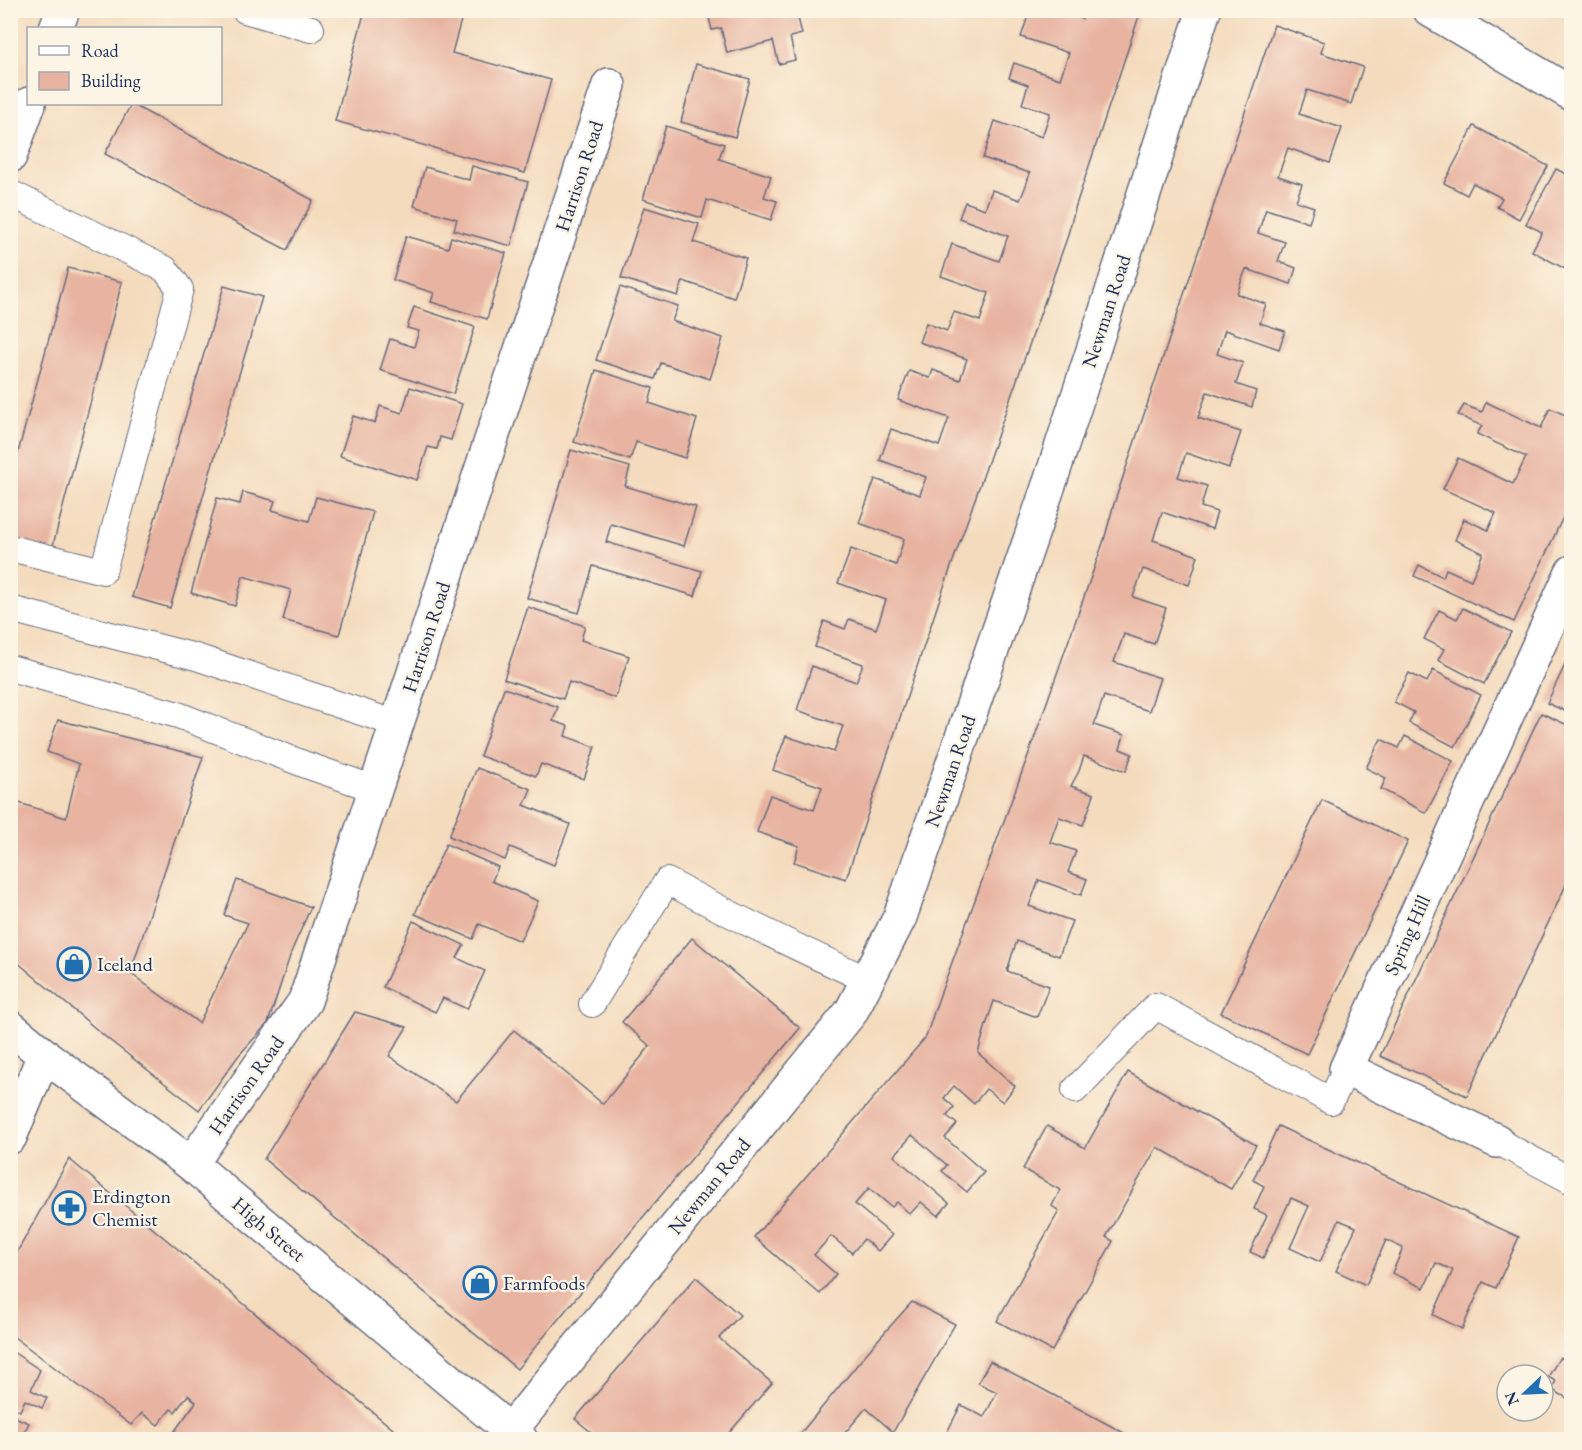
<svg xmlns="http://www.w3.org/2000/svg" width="1582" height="1450" font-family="'EB Garamond',serif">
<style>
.building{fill:#e8b4a1}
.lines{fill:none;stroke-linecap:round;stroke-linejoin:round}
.lane-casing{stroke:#676b7f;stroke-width:28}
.street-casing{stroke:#676b7f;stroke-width:36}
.secondary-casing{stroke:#676b7f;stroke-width:36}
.lane{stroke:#fff;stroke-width:26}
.street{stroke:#fff;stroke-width:33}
.secondary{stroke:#fff;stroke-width:33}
.labels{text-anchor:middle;stroke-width:4.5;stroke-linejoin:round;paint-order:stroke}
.street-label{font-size:20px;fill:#1b2f5e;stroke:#fcf5e5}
.poi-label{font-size:20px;fill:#1b2f5e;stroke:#fcf5e5;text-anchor:start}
</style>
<rect width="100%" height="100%" fill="#fcf5e5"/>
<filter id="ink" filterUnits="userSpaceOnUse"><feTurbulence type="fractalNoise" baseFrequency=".0167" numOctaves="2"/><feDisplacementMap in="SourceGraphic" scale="12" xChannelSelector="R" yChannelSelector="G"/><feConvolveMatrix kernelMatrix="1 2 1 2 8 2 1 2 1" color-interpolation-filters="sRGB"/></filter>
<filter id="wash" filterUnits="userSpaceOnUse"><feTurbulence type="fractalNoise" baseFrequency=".008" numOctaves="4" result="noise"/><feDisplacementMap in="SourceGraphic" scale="24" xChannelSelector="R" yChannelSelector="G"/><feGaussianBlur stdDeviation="1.35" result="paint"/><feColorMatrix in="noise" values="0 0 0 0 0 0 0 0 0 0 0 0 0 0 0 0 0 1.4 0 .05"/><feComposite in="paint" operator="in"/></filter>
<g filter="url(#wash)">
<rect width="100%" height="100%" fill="#f4dbbd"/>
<g id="blocks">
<g class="building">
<path d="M 365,10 L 426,10 L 461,20 L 452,53 L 551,80 L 525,173 L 335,121 Z"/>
<path d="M 707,10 L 796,10 L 802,34 L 790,37 L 795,60 L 779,64 L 773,41 L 727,53 L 721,28 L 712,30 Z"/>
<path d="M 1030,10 L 1056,10 L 1082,19 L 1084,10 L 1141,10 L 1076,205 L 1067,238 L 939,601 L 846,879 L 794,862 L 799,846 L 757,832 L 770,795 L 814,810 L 822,787 L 773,770 L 786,736 L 834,752 L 839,737 L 843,726 L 797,710 L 812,666 L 856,682 L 863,664 L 815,647 L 824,621 L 845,629 L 849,619 L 876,629 L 880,618 L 886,600 L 838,583 L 851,549 L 896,565 L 904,539 L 859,523 L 875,479 L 920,495 L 926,477 L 880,460 L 891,429 L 939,446 L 949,418 L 898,400 L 909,371 L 930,378 L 933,370 L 960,380 L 967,359 L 919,342 L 926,323 L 947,331 L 954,312 L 980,321 L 989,293 L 941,276 L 952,244 L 999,261 L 1008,236 L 959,218 L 965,202 L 985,209 L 992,190 L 1020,200 L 1025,188 L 1030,173 L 983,158 L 995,121 L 1042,137 L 1050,113 L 1022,104 L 1028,85 L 1009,78 L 1014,63 L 1060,79 L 1069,53 L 1021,37 Z"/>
<path d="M 1558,10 L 1572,10 L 1572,18 Z"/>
<path d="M 1274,25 L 1324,42 L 1321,53 L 1363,67 L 1351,104 L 1307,90 L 1299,114 L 1342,128 L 1330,163 L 1288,148 L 1278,176 L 1302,184 L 1296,201 L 1314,207 L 1309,223 L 1266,209 L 1258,233 L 1285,242 L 1278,261 L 1296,268 L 1291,284 L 1246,269 L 1241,282 L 1237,294 L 1266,304 L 1260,323 L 1285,331 L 1279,349 L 1225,330 L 1217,354 L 1243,363 L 1236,384 L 1256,391 L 1252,407 L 1207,392 L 1198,418 L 1241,432 L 1229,468 L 1186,453 L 1178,477 L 1207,486 L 1201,507 L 1217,512 L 1212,529 L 1162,512 L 1153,540 L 1198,556 L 1189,585 L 1143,569 L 1137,586 L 1133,597 L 1166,608 L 1154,644 L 1124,634 L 1114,662 L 1160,678 L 1149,711 L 1104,696 L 1094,725 L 1124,735 L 1120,749 L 1132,754 L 1126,771 L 1084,756 L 1079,771 L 1071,786 L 1094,794 L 1089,809 L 1083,825 L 1059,817 L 1050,842 L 1076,851 L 1068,872 L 1087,879 L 1081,895 L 1039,880 L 1029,906 L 1072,921 L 1059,956 L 1017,941 L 1012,955 L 1007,971 L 1049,986 L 1037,1017 L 994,1001 L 986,1025 L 978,1053 L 1015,1086 L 1003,1102 L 986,1089 L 974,1104 L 954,1086 L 944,1098 L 954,1107 L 947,1116 L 957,1124 L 945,1138 L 984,1172 L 967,1192 L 942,1171 L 947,1165 L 912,1135 L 894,1156 L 949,1203 L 938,1216 L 921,1202 L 910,1214 L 897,1202 L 892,1207 L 869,1188 L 855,1204 L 892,1235 L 878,1251 L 864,1239 L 852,1253 L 831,1236 L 814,1255 L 836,1274 L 820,1294 L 754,1237 L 926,1037 L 936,1006 L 1029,753 L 1104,540 L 1113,507 Z"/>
<path d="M 696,64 L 750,79 L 735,137 L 681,122 Z"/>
<path d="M 131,104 L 313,200 L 287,250 L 105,154 Z"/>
<path d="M 666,126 L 724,144 L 719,159 L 771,176 L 764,197 L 777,201 L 771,220 L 707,200 L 702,218 L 643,199 Z"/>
<path d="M 1474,126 L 1548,166 L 1519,219 L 1497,207 L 1502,198 L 1473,183 L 1467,195 L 1444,183 Z"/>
<path d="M 472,166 L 528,182 L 511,246 L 454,230 L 457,219 L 414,206 L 425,167 L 469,180 Z"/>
<path d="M 1556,169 L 1572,177 L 1572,257 L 1565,269 L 1532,251 L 1542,232 L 1526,224 Z"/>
<path d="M 644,207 L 699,224 L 693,242 L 746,258 L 734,298 L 683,281 L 678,296 L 621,278 Z"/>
<path d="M 406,236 L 448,248 L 451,237 L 506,253 L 487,319 L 431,302 L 434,293 L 393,280 Z"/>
<path d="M 68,268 L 122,282 L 52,549 L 10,538 L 10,482 Z"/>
<path d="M 224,286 L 262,297 L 170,608 L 132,597 Z"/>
<path d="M 620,287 L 678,306 L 672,321 L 723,338 L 710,379 L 661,363 L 655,379 L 596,360 Z"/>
<path d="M 414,307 L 475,327 L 453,394 L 380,370 L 390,339 L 414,347 L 419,331 L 407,328 Z"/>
<path d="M 596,370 L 653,388 L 649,403 L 697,419 L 685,458 L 636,442 L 630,460 L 574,442 Z"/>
<path d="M 410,387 L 462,404 L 451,440 L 440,437 L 437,449 L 428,447 L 417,480 L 340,456 L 353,416 L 375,423 L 380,406 L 402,413 Z"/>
<path d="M 1486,402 L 1541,428 L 1550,408 L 1572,418 L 1572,498 L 1514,622 L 1414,576 L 1419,565 L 1443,577 L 1446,569 L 1471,580 L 1483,553 L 1455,540 L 1464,519 L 1488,530 L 1496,513 L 1443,489 L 1458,458 L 1513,484 L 1526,457 L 1477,434 L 1482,426 L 1458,415 L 1464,405 L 1482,412 Z"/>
<path d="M 571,450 L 630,467 L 625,486 L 696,507 L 684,546 L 611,524 L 606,542 L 702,571 L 695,596 L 593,566 L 579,613 L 527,598 Z"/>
<path d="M 243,492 L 275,501 L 272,510 L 309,521 L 316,497 L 373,512 L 339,635 L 283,620 L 291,590 L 243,576 L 235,606 L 191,593 L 217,498 L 240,504 Z"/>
<path d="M 528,607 L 585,626 L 581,640 L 629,656 L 615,698 L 569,682 L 563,699 L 504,679 Z"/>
<path d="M 1463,608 L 1511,632 L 1484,684 L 1438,660 L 1444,649 L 1424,639 L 1439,610 L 1457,619 Z"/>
<path d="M 1572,650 L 1572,714 L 1547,703 Z"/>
<path d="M 1433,670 L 1481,695 L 1455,747 L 1409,723 L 1414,712 L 1394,702 L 1409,673 L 1427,682 Z"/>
<path d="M 504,688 L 558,707 L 553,721 L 568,726 L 565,736 L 595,747 L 584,779 L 541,764 L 536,776 L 480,756 Z"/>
<path d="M 1541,713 L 1572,727 L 1572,872 L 1467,1096 L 1380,1056 Z"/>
<path d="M 58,720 L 203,757 L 130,973 L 199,1023 L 248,923 L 224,915 L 237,880 L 311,907 L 292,950 L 268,1023 L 239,1055 L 199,1110 L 108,1039 L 10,956 L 10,800 L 66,818 L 79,764 L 47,752 Z"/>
<path d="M 1405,736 L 1453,761 L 1426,813 L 1381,789 L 1386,778 L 1366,768 L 1381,739 L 1399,748 Z"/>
<path d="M 477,768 L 531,789 L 524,805 L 570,824 L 554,865 L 510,847 L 505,860 L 449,836 Z"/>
<path d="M 1322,800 L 1408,841 L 1307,1054 L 1221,1013 Z"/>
<path d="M 446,844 L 498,867 L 492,881 L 538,901 L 520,941 L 479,924 L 473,939 L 415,914 Z"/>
<path d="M 413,921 L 464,945 L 457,958 L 485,971 L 467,1009 L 443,998 L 435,1012 L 383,987 Z"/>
<path d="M 692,938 L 800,1028 L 517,1369 L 264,1159 L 355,1012 L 407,1027 L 389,1056 L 456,1101 L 514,1030 L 603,1104 L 650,1046 L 622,1022 Z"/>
<path d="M 1128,1072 L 1256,1145 L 1231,1189 L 1157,1147 L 1106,1237 L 1113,1241 L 1052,1351 L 997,1321 L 1059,1211 L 1052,1206 L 1060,1190 L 1023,1169 L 1047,1126 L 1085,1148 Z"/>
<path d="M 1278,1126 L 1519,1237 L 1496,1288 L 1483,1282 L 1462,1329 L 1433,1315 L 1453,1270 L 1436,1263 L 1424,1288 L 1409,1281 L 1392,1273 L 1403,1248 L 1386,1240 L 1366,1285 L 1336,1271 L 1356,1227 L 1339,1220 L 1320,1262 L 1290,1248 L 1309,1206 L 1291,1198 L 1263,1258 L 1250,1252 L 1267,1215 L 1254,1209 L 1264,1186 L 1253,1180 Z"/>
<path d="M 69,1159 L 232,1294 L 406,1440 L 168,1440 L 196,1402 L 188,1395 L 175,1412 L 171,1409 L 158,1425 L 142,1413 L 131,1425 L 10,1334 L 10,1265 Z"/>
<path d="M 696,1277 L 740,1315 L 719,1338 L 772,1383 L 723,1440 L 601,1440 L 575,1419 Z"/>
<path d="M 912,1302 L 955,1324 L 893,1432 L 866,1408 L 839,1440 L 795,1440 L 876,1342 Z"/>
<path d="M 10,1350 L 40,1370 L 31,1390 L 47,1398 L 42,1408 L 25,1400 L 20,1411 L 10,1406 Z"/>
<path d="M 1560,1357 L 1572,1364 L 1572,1401 L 1551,1389 L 1556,1381 L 1548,1377 Z"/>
<path d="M 990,1361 L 1137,1440 L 943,1440 L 961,1405 L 984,1417 L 997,1392 L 978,1383 Z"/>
<path d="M 10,1415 L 29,1423 L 23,1434 L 35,1440 L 10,1440 Z"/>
<path d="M 1568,1432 L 1572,1434 L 1572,1440 L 1564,1440 Z"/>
</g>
</g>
</g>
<g filter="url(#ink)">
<use href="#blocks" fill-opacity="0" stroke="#676b7f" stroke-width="1.5"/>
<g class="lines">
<g class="lane-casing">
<g id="lane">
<path d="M 245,10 L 311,29"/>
<path d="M 10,193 L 165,269 L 180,289 L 103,571 L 10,548"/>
<path d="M 10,609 L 196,657 L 397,724"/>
<path d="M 10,668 L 178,715 L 306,765 L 375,789"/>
<path d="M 592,1004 L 667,881 C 733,916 799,949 868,980"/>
<path d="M 1075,1090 L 1156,1006 L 1331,1101 L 1346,1069"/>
<path d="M 1497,1141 L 1572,1181"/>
</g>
</g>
<g class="street-casing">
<g id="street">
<path d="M 1430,10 L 1572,94"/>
<path d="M 56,28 L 63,10"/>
<path d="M 10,156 L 29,104"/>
<path d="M 10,1137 L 44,1055"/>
<path d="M 1497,1141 L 1346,1069 L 1572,572"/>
<path d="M 191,1164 L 305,1001 L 609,85"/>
<path d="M 510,1431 L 851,1012 L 900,917 L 1052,476 L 1204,10"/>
</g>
</g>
<g class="secondary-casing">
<path id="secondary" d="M 10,1027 L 44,1055 L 191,1164 L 521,1440"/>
</g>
<use href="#lane" class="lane"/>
<use href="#street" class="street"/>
<use href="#secondary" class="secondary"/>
</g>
</g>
<defs>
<g id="shop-ring" transform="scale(1.725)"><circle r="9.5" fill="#fcf5e5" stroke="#1f6fb2" stroke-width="1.5"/><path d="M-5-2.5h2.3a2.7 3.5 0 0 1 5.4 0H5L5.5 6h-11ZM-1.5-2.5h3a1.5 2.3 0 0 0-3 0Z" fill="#1f6fb2"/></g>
<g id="pharmacy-ring" transform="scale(1.725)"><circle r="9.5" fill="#fcf5e5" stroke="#1f6fb2" stroke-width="1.5"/><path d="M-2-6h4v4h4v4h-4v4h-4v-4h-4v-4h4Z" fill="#1f6fb2"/></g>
</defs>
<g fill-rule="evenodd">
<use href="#shop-ring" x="74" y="964"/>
<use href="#pharmacy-ring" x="69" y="1208"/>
<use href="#shop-ring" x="480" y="1283"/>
</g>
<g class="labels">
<g class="street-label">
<text transform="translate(579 176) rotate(-72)" y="7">Harrison Road</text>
<text transform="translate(1106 311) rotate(-72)" y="7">Newman Road</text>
<text transform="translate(426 637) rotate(-72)" y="7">Harrison Road</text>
<text transform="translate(950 771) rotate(-71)" y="7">Newman Road</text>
<text transform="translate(1407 935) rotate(-66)" y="7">Spring Hill</text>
<text transform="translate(246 1085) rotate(-55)" y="7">Harrison Road</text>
<text transform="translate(709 1186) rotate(-51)" y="7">Newman Road</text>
<text transform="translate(269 1229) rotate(40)" y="7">High Street</text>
</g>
<g class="poi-label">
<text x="97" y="971">Iceland</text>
<text x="92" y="1203">Erdington<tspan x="92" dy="23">Chemist</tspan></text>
<text x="503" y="1290">Farmfoods</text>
</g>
</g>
<rect width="1582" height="1450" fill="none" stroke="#fcf5e5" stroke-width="36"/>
<rect x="27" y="27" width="195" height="78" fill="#fcf5e5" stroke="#a2a6af" stroke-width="1.5"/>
<rect x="39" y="46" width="30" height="9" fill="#ffffff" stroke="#a2a6af" stroke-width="1.5"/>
<text x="81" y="57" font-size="18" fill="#1b2f5e">Road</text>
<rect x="39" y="72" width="30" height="18" fill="#e8b4a1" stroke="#a2a6af" stroke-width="1.5"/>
<text x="81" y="87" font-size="18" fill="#1b2f5e">Building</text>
<g transform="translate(1525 1393) rotate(247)"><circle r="28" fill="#fcf5e5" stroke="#a2a6af" stroke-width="1.5"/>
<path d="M0-4.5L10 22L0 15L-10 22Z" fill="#1f6fb2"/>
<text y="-9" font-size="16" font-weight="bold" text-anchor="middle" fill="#1b2f5e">N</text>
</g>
</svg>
